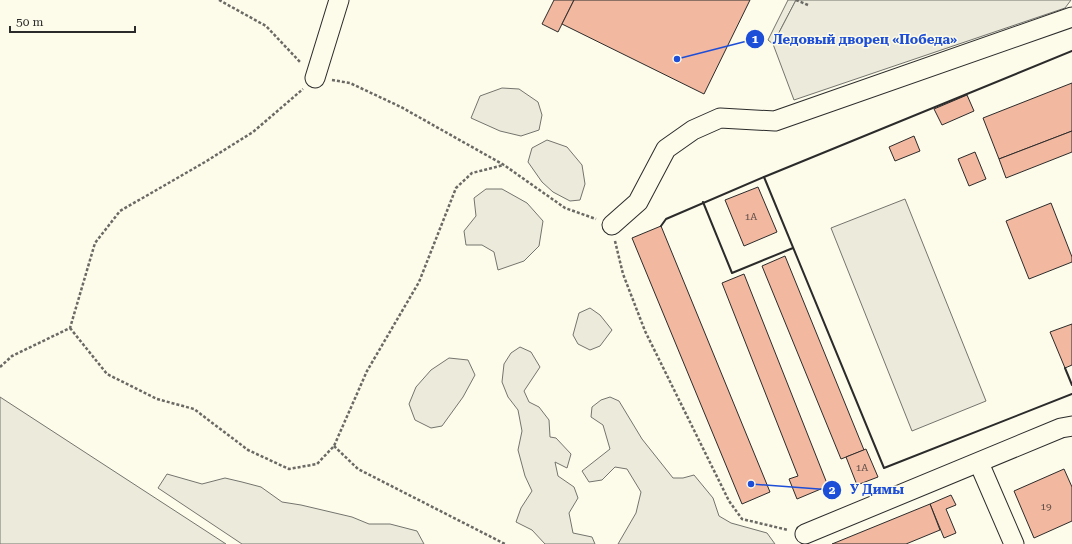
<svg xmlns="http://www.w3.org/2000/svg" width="1072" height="544" font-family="'Roboto Serif',serif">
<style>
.green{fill:#ecebdb;stroke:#74746e}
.parking{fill:#eceadb;stroke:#74746e}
.building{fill:#f2b8a0;stroke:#2b2b2b}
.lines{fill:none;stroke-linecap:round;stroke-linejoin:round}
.minor-casing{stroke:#2b2b2b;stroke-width:21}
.path{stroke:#6a6964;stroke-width:2.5;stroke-dasharray:3 2;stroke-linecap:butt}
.minor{stroke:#fdfbea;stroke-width:19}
.wall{stroke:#2b2b2b;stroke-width:2}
.labels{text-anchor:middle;stroke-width:3;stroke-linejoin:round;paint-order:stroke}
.number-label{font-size:10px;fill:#5d4e48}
.leader{fill:none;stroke:#1d4ed8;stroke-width:1.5}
.callout-dot{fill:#1d4ed8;stroke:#fdfbea;stroke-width:1.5}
.mark-label{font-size:12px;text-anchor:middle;font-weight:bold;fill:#fff}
.callout-label{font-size:13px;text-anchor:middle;font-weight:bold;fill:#1d4ed8;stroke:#fdfbea;stroke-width:3;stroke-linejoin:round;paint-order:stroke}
</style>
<rect width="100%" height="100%" fill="#fdfbea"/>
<g class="green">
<path d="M 788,0 L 796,0 L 773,44 L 768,40 Z"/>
<path d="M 502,88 L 519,89 L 538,102 L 542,115 L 539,130 L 521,136 L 500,131 L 471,118 L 480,96 Z"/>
<path d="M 547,140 L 567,147 L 582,165 L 585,184 L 580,200 L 570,201 L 553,192 L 542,182 L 528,162 L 532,148 Z"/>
<path d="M 486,189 L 502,189 L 527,203 L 543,221 L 539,246 L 524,261 L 498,270 L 494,252 L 482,245 L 466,245 L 464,231 L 476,216 L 474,198 Z"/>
<path d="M 905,199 L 986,401 L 912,431 L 831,228 Z"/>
<path d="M 590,308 L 600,315 L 612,330 L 600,346 L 590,350 L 578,344 L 573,335 L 579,313 Z"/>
<path d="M 520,347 L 531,352 L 540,367 L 524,391 L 529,402 L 539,407 L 549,420 L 550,437 L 556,438 L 571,454 L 567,468 L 555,462 L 558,476 L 574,487 L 578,498 L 569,513 L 573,533 L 592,537 L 595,544 L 545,544 L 532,530 L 516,522 L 521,508 L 532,491 L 525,476 L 518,450 L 522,431 L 518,410 L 508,397 L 502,382 L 504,364 L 511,353 Z"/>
<path d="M 449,358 L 468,360 L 475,375 L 463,397 L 442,426 L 431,428 L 415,420 L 409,404 L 416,387 L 431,370 Z"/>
<path d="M 0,397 L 226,544 L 0,544 Z"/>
<path d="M 610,397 L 619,401 L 642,439 L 673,478 L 683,478 L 694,475 L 713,498 L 719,516 L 731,523 L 767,533 L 775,544 L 618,544 L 636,513 L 641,492 L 627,469 L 615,467 L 602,480 L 589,482 L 582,471 L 610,449 L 603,425 L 591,417 L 592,407 L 601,400 Z"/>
<path d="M 167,474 L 202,484 L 225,478 L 242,482 L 261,487 L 282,502 L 301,505 L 352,517 L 369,524 L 390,524 L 417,531 L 424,544 L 242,544 L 158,488 Z"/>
</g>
<path class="parking" d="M 796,0 L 1071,0 L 1065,8 L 794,100 L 773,44 Z"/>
<g class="building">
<path d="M 554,0 L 574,0 L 558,32 L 542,24 Z"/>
<path d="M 574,0 L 750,0 L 704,94 L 562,24 Z"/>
<path d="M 1072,83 L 1072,131 L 999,159 L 983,118 Z"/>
<path d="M 967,95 L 974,111 L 942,125 L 934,109 Z"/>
<path d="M 1072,131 L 1072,152 L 1006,178 L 999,159 Z"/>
<path d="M 914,136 L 920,151 L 895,161 L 889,147 Z"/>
<path d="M 975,152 L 986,179 L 969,186 L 958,159 Z"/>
<path d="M 758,187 L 777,232 L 744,246 L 725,200 Z"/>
<path d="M 1051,203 L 1072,257 L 1072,262 L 1029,279 L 1006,221 Z"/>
<path d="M 661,226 L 770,492 L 742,504 L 632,238 Z"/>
<path d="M 785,256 L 864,450 L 841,459 L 762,266 Z"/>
<path d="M 744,274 L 828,486 L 797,499 L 789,479 L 798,476 L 722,283 Z"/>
<path d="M 1072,324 L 1072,365 L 1065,368 L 1050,332 Z"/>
<path d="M 866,449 L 878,477 L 857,485 L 846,457 Z"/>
<path d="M 1064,469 L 1072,487 L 1072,521 L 1034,538 L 1014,491 Z"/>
<path d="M 951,495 L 956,505 L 946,509 L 956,533 L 944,538 L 930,504 Z"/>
<path d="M 930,504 L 940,530 L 906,544 L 832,544 Z"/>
</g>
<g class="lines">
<g class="minor-casing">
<g id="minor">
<path d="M 315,78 L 339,0"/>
<path d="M 612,225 L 638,202 L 666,149 L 693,130 L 720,118 L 775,121 L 1072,17"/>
<path d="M 979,463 L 1014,544"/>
<path d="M 805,534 L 1061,428 L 1072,426"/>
</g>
</g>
<g class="path">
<path d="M 219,0 L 266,26 L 301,63"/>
<path d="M 796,0 L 808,5"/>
<path d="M 332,80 L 350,83 L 401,107 L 504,165 L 565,208 L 596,219"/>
<path d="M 615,241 L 623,274 L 645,331 L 729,501 L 742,519 L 788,530"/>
<path d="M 70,328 L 107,374 L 157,399 L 194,409 L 248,450 L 289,469 L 317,464 L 334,446 L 367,371 L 419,282 L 456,188 L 472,173 L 504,165"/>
<path d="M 0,367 L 12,356 L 70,328 L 95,243 L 120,211 L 205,162 L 253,132 L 303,89"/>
<path d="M 334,446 L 358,469 L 505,544"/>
</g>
<use href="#minor" class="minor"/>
<g class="wall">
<path d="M 1072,51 L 764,177 L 884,468 L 1072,394"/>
<path d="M 703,202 L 732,273 L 793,248"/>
<path d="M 661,226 L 666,219 L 764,177"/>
<path d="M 1065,368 L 1072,385"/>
</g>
</g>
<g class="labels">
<g class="number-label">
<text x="751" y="220">1А</text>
<text x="862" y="471">1А</text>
<text x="1046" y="510">19</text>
</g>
</g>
<path class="leader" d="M677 59L755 39M751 484L832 490"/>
<g class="callout-dot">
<circle cx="677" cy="59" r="4"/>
<circle cx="751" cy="484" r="4"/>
<circle cx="755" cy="39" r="10"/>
<circle cx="832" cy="490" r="10"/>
</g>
<g class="mark-label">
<text x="755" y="43">1</text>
<text x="832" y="494">2</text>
</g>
<g class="callout-label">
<text x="865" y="44">Ледовый дворец «Победа»</text>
<text x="877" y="494">У Димы</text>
</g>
<path d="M10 26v6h125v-6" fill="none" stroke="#2b2b2b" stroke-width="2"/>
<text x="16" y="26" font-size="12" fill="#2b2b2b" stroke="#fdfbea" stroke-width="3" paint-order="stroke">50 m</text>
</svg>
